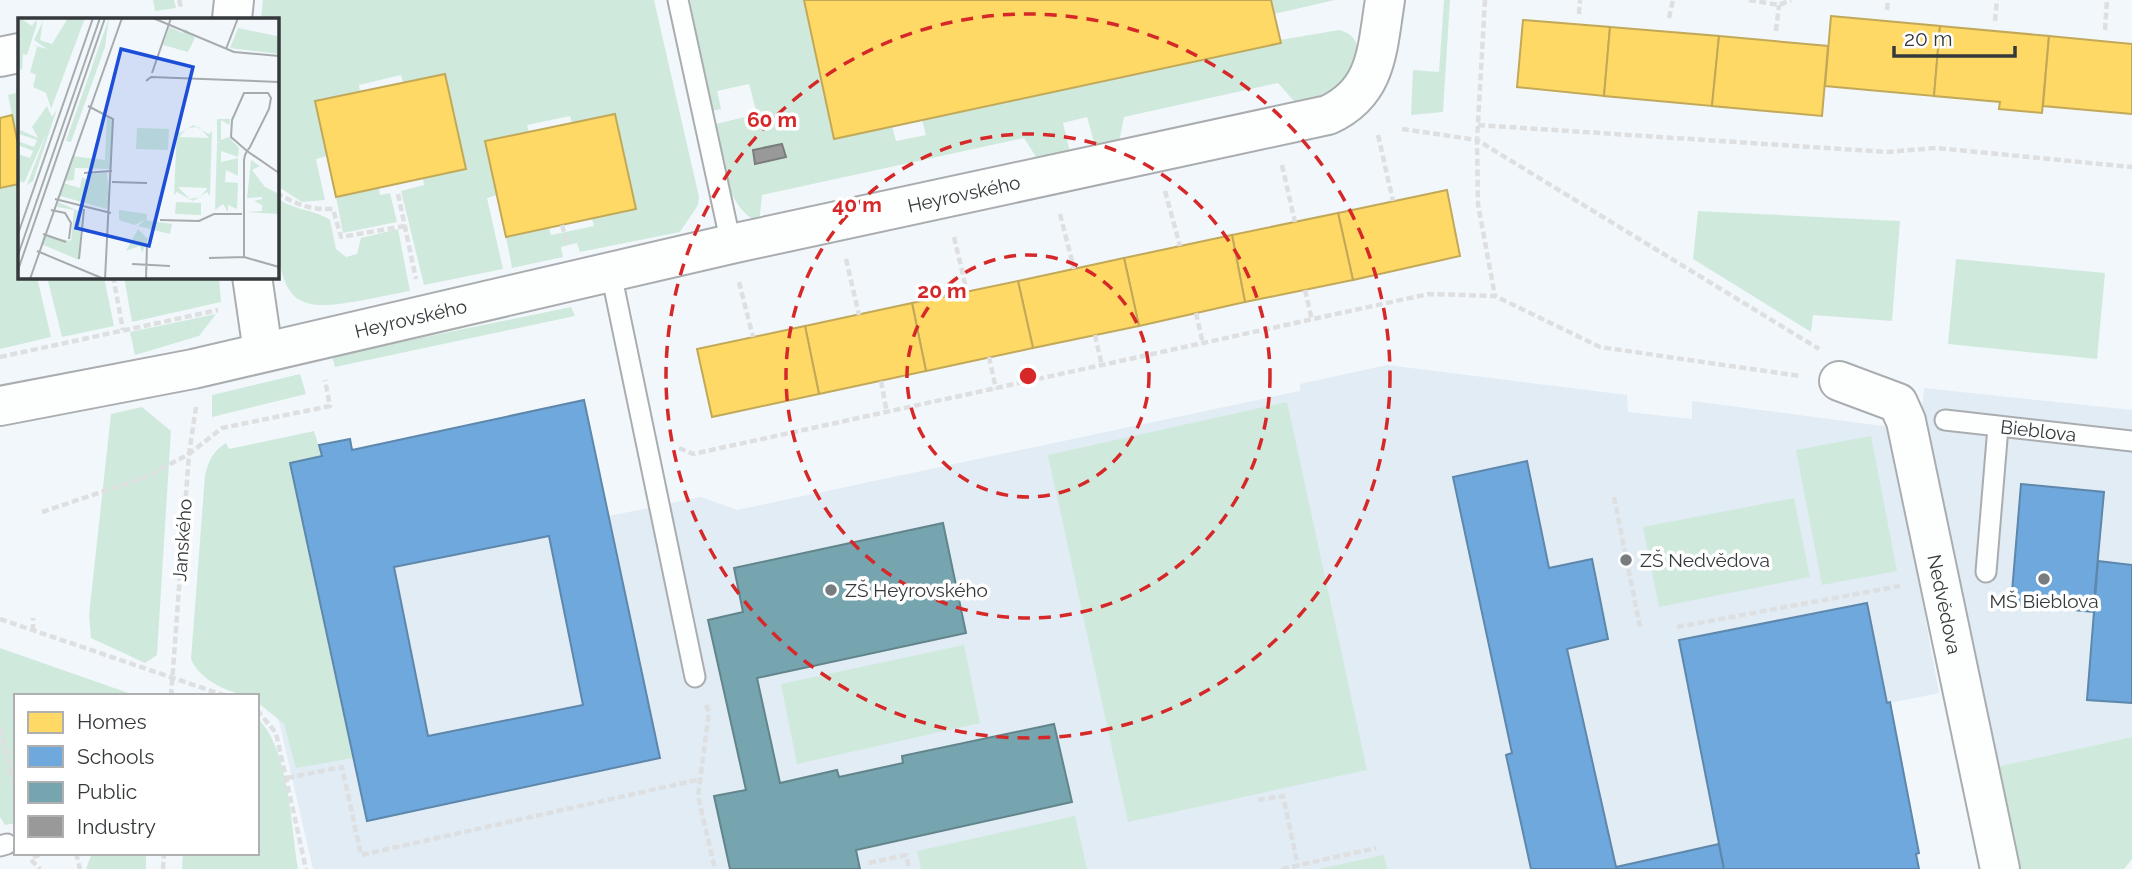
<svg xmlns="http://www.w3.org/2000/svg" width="2132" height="869" font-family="Raleway,sans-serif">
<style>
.built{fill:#e1ecf4}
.green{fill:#cfeadc}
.homes{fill:#ffd966;stroke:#c2a959;stroke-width:2}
.schools{fill:#6fa8dc;stroke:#5e87ac;stroke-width:2;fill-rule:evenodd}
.public{fill:#76a5af;stroke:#62858c;stroke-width:2}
.industry{fill:#999;stroke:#7b7c7d;stroke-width:2}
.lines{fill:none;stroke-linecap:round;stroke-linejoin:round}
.lane-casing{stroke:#aaadb0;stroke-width:23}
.street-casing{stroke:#aaadb0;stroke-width:42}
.path{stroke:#dedfe1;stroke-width:4.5;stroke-dasharray:7 3.5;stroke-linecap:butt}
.lane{stroke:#fdfefe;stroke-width:19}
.street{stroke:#fdfefe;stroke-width:38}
.ring{fill:none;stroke:#d62828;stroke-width:3.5;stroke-dasharray:12 9}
.poi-dot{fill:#777c7e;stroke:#fff;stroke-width:2.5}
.labels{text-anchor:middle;stroke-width:7;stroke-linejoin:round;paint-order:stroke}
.street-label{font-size:19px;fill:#35393b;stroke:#fff}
.poi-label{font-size:19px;fill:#35393b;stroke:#fff;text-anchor:start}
.inset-road{fill:none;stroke:#a6abae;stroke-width:2}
.view{fill:#1d4ed8;fill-opacity:0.15;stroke:#1d4ed8;stroke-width:3.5}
.inset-edge{fill:none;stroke:#35393b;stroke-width:3.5}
.centre{fill:#d62828;stroke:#fff;stroke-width:3.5}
.ring-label{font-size:21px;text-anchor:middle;font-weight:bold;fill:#d62828;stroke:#fff;stroke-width:7;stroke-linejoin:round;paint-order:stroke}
</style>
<rect width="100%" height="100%" fill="#f2f7fb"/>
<g class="built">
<path d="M 1387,365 L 1627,395 L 1628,412 L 1692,419 L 1692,401 L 1890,427 L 1939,693 L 1890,703 L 1919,853 L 1916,854 L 1919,869 L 313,869 L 269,678 L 333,664 L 290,463 L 319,445 L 350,439 L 353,450 L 609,516 L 701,497 L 737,510 L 1300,391 L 1300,384 Z"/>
<path d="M 1924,388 L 2132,410 L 2132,737 L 1996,767 L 1921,420 Z"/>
</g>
<g class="green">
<path d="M 153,0 L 174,0 L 176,8 L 155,11 Z"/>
<path d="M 263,0 L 654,0 L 699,197 L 698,205 L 680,232 L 580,252 L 577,243 L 561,247 L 563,257 L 512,268 L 506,237 L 549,228 L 551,235 L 594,226 L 592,219 L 636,209 L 615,114 L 572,123 L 570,116 L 527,125 L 529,132 L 485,142 L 497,195 L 487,198 L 503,269 L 424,285 L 401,191 L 424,185 L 423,179 L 466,169 L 445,74 L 403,82 L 401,75 L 359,85 L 360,92 L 316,101 L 327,156 L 316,159 L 325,200 L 302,202 L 277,186 L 276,19 L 261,19 Z"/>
<path d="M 690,0 L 804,0 L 892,126 L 896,141 L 926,135 L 922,120 L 1280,43 L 1280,40 L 1339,30 C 1374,38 1353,82 1333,96 C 1324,102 1311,105 1301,109 L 1278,83 L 1124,117 L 1119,142 L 1095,146 L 1087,117 L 1063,123 L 1070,152 L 1038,160 L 1024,138 L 762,195 L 759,223 C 723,205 724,160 716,124 L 757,114 L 749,84 L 717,91 L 721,109 L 712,111 Z"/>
<path d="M 1271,0 L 1335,0 L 1274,14 Z"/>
<path d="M 1444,0 L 1450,0 L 1443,112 L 1411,115 L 1413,70 L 1439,72 Z"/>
<path d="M 19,92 L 19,149 L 8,95 Z"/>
<path d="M 19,184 L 19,276 L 37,277 L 51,337 L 0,349 L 0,188 Z"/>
<path d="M 379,188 L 380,195 L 390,193 L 397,222 L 343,233 L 336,197 Z"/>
<path d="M 276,197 C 293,211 314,209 330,220 L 336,249 L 346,257 L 357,254 L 361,238 L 398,229 L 410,291 C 299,312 276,328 276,197 Z"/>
<path d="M 1698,211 L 1900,221 L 1892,321 L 1813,315 L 1811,332 L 1693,259 Z"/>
<path d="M 1956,259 L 2105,273 L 2097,359 L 1948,344 Z"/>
<path d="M 47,277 L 104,277 L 114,326 L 62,337 Z"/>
<path d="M 124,277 L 219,277 L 221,302 L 132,322 Z"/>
<path d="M 571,307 L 575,316 L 335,367 L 332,356 Z"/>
<path d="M 216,314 L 199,336 L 135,355 L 130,332 Z"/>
<path d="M 300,374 L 306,394 L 212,417 L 212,395 Z"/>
<path d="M 1287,402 L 1367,770 L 1128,822 L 1048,455 Z"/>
<path d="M 142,407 L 171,431 L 157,655 L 145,663 L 91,638 L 89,615 L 111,414 Z"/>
<path d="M 314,431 L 322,456 L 290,464 L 353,758 L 296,768 L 284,724 L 257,702 L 257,696 C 234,696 200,682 191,659 L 205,475 C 209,460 213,451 226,443 L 229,449 Z"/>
<path d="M 1871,436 L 1897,571 L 1822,585 L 1796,450 Z"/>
<path d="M 1794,498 L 1810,577 L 1659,607 L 1643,527 Z"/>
<path d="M 964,645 L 980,723 L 797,764 L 781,684 Z"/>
<path d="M 0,648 L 137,696 L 16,696 L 16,823 L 5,825 L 0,817 Z"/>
<path d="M 257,718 C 289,746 291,828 298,869 L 182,869 L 183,853 L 257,853 Z"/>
<path d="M 2132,737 L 2132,859 L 2124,869 L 2016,869 L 1996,767 Z"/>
<path d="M 1075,816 L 1087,869 L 921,869 L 917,851 Z"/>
<path d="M 92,853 L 146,853 L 146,869 L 86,869 Z"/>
<path d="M 1384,855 L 1387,869 L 1318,869 Z"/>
</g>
<g class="homes">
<path d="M 804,0 L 1271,0 L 1281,43 L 834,139 Z"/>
<path d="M 1831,16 L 1940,26 L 1934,96 L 1825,86 Z"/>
<path d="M 1523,20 L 1610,27 L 1604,96 L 1517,87 Z"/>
<path d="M 1940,26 L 2049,36 L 2042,113 L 1999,109 L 2000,102 L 1934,96 Z"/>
<path d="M 1610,27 L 1719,36 L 1712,106 L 1604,96 Z"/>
<path d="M 1719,36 L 1828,46 L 1822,116 L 1712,106 Z"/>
<path d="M 2049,36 L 2132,44 L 2132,114 L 2043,106 Z"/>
<path d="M 445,74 L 466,169 L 336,197 L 315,101 Z"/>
<path d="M 615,114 L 636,209 L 506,237 L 485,141 Z"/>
<path d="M 12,115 L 19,149 L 19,184 L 0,188 L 0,118 Z"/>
<path d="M 1447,190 L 1460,256 L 1353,280 L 1338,213 Z"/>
<path d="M 1338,213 L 1353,280 L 1245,302 L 1232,235 Z"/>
<path d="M 1232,235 L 1245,302 L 1139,326 L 1124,258 Z"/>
<path d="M 1124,258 L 1139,326 L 1033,348 L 1018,281 Z"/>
<path d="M 1018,281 L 1033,348 L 926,371 L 912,303 Z"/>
<path d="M 912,303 L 926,371 L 819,394 L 805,326 Z"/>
<path d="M 805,326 L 819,394 L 712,417 L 697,349 Z"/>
</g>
<g class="schools">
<path d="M 584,400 L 660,758 L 367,821 L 290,463 L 322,456 L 319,445 L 350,439 L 352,450 ZM 549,536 L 583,705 L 428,736 L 394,567 Z"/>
<path d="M 1527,461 L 1549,568 L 1592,559 L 1608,639 L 1567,649 L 1616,867 L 1719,844 L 1724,869 L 1531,869 L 1506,755 L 1512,753 L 1453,477 Z"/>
<path d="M 2021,484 L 2104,492 L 2093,612 L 2011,604 Z"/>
<path d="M 2098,561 L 2132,565 L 2132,703 L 2087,700 Z"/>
<path d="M 1867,603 L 1887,703 L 1890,702 L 1919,853 L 1916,854 L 1919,869 L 1724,869 L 1679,640 Z"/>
</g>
<path class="public" d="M 943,523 L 966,633 L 757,678 L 780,783 L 837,770 L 839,777 L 903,763 L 902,756 L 1054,724 L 1072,802 L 856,850 L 860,869 L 730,869 L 714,796 L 746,790 L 708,620 L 743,612 L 734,568 Z"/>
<path class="industry" d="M 782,144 L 786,157 L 755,164 L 753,150 Z"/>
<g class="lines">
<g class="lane-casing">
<g id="lane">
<path d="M 678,0 L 731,244"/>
<path d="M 611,273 L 695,677"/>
<path id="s1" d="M 1945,420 L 2132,441"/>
<path d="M 1986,572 L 1998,427"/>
<path d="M 0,846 L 7,844"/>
</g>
</g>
<g class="street-casing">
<g id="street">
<path d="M 232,19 L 234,0"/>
<path d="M 0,57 L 19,53"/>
<path d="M 252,276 L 263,352"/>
<path id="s2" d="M 1839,381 L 1898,403 L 1906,421 L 2000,869"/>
<path id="s3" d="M 0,406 L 193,369 L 731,244 L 1328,115 C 1378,92 1377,49 1385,0"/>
</g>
</g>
<g class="path">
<path d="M 179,0 L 181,7"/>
<path d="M 1485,0 L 1477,140 L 1819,349"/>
<path d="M 1749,0 L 1779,5 L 1791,0"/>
<path d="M 1887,10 L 1888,0"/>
<path d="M 1579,14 L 1580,0"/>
<path d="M 1669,18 L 1673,0"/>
<path d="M 1995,21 L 1997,0"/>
<path d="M 2105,30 L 2107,0"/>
<path d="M 1776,31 L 1779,5"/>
<path d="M 1478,125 L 1887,152 L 1936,148 L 2132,167"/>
<path d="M 1402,129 L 1477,140 L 1478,204 L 1495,296"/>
<path d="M 1378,135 L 1393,201"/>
<path d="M 1282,165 L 1295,222"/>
<path d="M 1165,191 L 1180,246"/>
<path d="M 276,193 C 296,204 310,210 333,209 L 341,237 L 405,226"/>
<path d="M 398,194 L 416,279"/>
<path d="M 1060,214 L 1074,269"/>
<path d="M 562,225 L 567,243"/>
<path d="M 954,237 L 967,292"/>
<path d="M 846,259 L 859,315"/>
<path d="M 113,276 L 123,330"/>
<path d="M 739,282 L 753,337"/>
<path d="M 1305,290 L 1312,320"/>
<path d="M 1196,313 L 1203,344"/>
<path d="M 1095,335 L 1102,366"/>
<path d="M 0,357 L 218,310"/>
<path d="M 989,357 L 996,389"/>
<path d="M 881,381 L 887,413"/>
<path d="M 679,448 L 693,454 L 1428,294 L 1495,296 L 1600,347 L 1800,376"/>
<path d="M 1614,497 L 1640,627"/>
<path d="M 42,512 L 146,477 L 189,454 L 222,428 L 330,406 L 325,380"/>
<path d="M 0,619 L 226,696"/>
<path d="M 1677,627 L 1900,586"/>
<path d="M 33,631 L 33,618"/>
<path d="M 171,696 L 189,454 L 196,407"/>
<path d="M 706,705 L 709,712 L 698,796 L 715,869"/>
<path d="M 257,710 L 276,733 L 306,869"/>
<path d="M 0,728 L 16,794"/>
<path d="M 287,778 L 342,767 L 361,855 L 701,779"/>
<path d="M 1258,800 L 1283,796 L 1298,866"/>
<path d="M 76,853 L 80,869"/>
<path d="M 33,857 L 45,853"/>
<path d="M 31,860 L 40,869"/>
<path d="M 869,863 L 906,855 L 909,869"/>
<path d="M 163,869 L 164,853"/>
<path d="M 1282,869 L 1376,848"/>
</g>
<use href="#lane" class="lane"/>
<use href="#street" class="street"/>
</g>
<g class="ring">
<circle cx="1028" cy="376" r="121"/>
<circle cx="1028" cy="376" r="242"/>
<circle cx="1028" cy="376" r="362"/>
</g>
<g class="poi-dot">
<circle cx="1626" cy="560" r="7"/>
<circle cx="2044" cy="579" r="7"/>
<circle cx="831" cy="590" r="7"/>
</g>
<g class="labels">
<g class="street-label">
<text dy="7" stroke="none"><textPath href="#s3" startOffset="987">Heyrovského</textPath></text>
<text dy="7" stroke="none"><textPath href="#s3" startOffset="420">Heyrovského</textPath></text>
<text dy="7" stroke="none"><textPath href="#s1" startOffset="94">Bieblova</textPath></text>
<text transform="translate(182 540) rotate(-86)" y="7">Janského</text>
<text dy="7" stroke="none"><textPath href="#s2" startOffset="270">Nedvědova</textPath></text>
</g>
<g class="poi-label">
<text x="1640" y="567">ZŠ Nedvědova</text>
<text x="845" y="597">ZŠ Heyrovského</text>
<text x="2044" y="608" text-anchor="middle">MŠ Bieblova</text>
</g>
</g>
<g transform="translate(18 18)">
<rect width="261" height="261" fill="#f2f7fb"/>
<path d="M 2,0 L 14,8 L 18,2 L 19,6 L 9,37 L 5,36 L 4,52 L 0,50 ZM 50,0 L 67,0 L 33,91 L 28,75 L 15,69 L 18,57 L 12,54 L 19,29 L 14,27 L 29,31 L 16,22 L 25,3 L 22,22 L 34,26 ZM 91,0 L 87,29 L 53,124 L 48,123 ZM 151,9 L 165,15 L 168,11 L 177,20 L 170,34 L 145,27 ZM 220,10 L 259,18 L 261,31 L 261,36 L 212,30 ZM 29,88 L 34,99 L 39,91 L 15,163 L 9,167 L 29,114 L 6,165 L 0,162 L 0,136 L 12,140 L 15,133 L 0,127 L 0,123 L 16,129 L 19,122 L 1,116 L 2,112 L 20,120 L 14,109 ZM 89,98 L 94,103 L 93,151 L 57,150 L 56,162 L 47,163 L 54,138 L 87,142 ZM 199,101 L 212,101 L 211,107 L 203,102 L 203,122 L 211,119 L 221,130 L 220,139 L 203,133 L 203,144 L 220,140 L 220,158 L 208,152 L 207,164 L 220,165 L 219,191 L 210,187 L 210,194 L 205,186 L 197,192 L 199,125 L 203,124 L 199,124 ZM 175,107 L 191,116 L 194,113 L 192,178 L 189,174 L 175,183 L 159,174 L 156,177 L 159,111 L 162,115 ZM 181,109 L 191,120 L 162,119 L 160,169 L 162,118 L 169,110 ZM 160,169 L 189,170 L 189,171 L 182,179 L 172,181 ZM 119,110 L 151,111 L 150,132 L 118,131 ZM 233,142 L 242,148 L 234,152 L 247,169 L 261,176 L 261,196 L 228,194 L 244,193 L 244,187 L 236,183 L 244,181 L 244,179 L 229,180 ZM 89,155 L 91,180 L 85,180 L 91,181 L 89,191 L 42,178 L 45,165 L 62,170 L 64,159 L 69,162 L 71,156 ZM 40,184 L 63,194 L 61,242 L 23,226 L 26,217 L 53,223 L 56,192 L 39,189 ZM 158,184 L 183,185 L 183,197 L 157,196 ZM 101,192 L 129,196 L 129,201 L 117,207 L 101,202 ZM 127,202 L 154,206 L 152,216 L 120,208 ZM 120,211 L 130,221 L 124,235 L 122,228 L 108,233 Z" fill="#cfeadc" fill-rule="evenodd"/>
<path class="inset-road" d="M 135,0 L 216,34 L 261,38M 208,31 L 220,0M 134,55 L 153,0M 128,63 L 133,59 L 261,64M 70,88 L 95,101 L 87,261M 66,155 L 94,153M 94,164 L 129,165M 37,181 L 93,195M 33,192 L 47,195 L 53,205 L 51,221M 142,202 L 181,203 L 196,196 L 224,196M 0,216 L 75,0M 25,216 L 48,224M 19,233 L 86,261M 0,237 L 82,0M 226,239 L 226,142 L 227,137 L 229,133 L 232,129 L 251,91 L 253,80 L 250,75 L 226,75 L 214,102 L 213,119 L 229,133 L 261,155M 226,239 L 261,249M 191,240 L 226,239M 61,241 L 66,191M 114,246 L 152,248M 0,252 L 87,0M 12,261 L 104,0M 128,261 L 129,227"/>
<path class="view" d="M 103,31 L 175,49 L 131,228 L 58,210 Z"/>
<rect width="261" height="261" class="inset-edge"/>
</g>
<circle cx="1028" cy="376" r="10" class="centre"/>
<g class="ring-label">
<text x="772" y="127">60 m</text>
<text x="857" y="212">40 m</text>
<text x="942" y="298">20 m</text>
</g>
<rect x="14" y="694" width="245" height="161" fill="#ffffff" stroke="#aeb0b1" stroke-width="2"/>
<rect x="28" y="712" width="35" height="21" fill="#ffd966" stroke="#aeb0b1" stroke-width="2"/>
<text x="77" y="729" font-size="21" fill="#35393b">Homes</text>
<rect x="28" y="746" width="35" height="21" fill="#6fa8dc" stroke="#aeb0b1" stroke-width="2"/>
<text x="77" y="764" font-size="21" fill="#35393b">Schools</text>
<rect x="28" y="782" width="35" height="21" fill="#76a5af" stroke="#aeb0b1" stroke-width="2"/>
<text x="77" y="799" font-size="21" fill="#35393b">Public</text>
<rect x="28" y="816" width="35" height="21" fill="#999999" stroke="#aeb0b1" stroke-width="2"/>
<text x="77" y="834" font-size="21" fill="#35393b">Industry</text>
<path d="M1894 46v10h121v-10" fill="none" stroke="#35393b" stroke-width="3.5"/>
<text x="1904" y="46" font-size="21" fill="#35393b" stroke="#ffffff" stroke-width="5" paint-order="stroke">20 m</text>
</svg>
